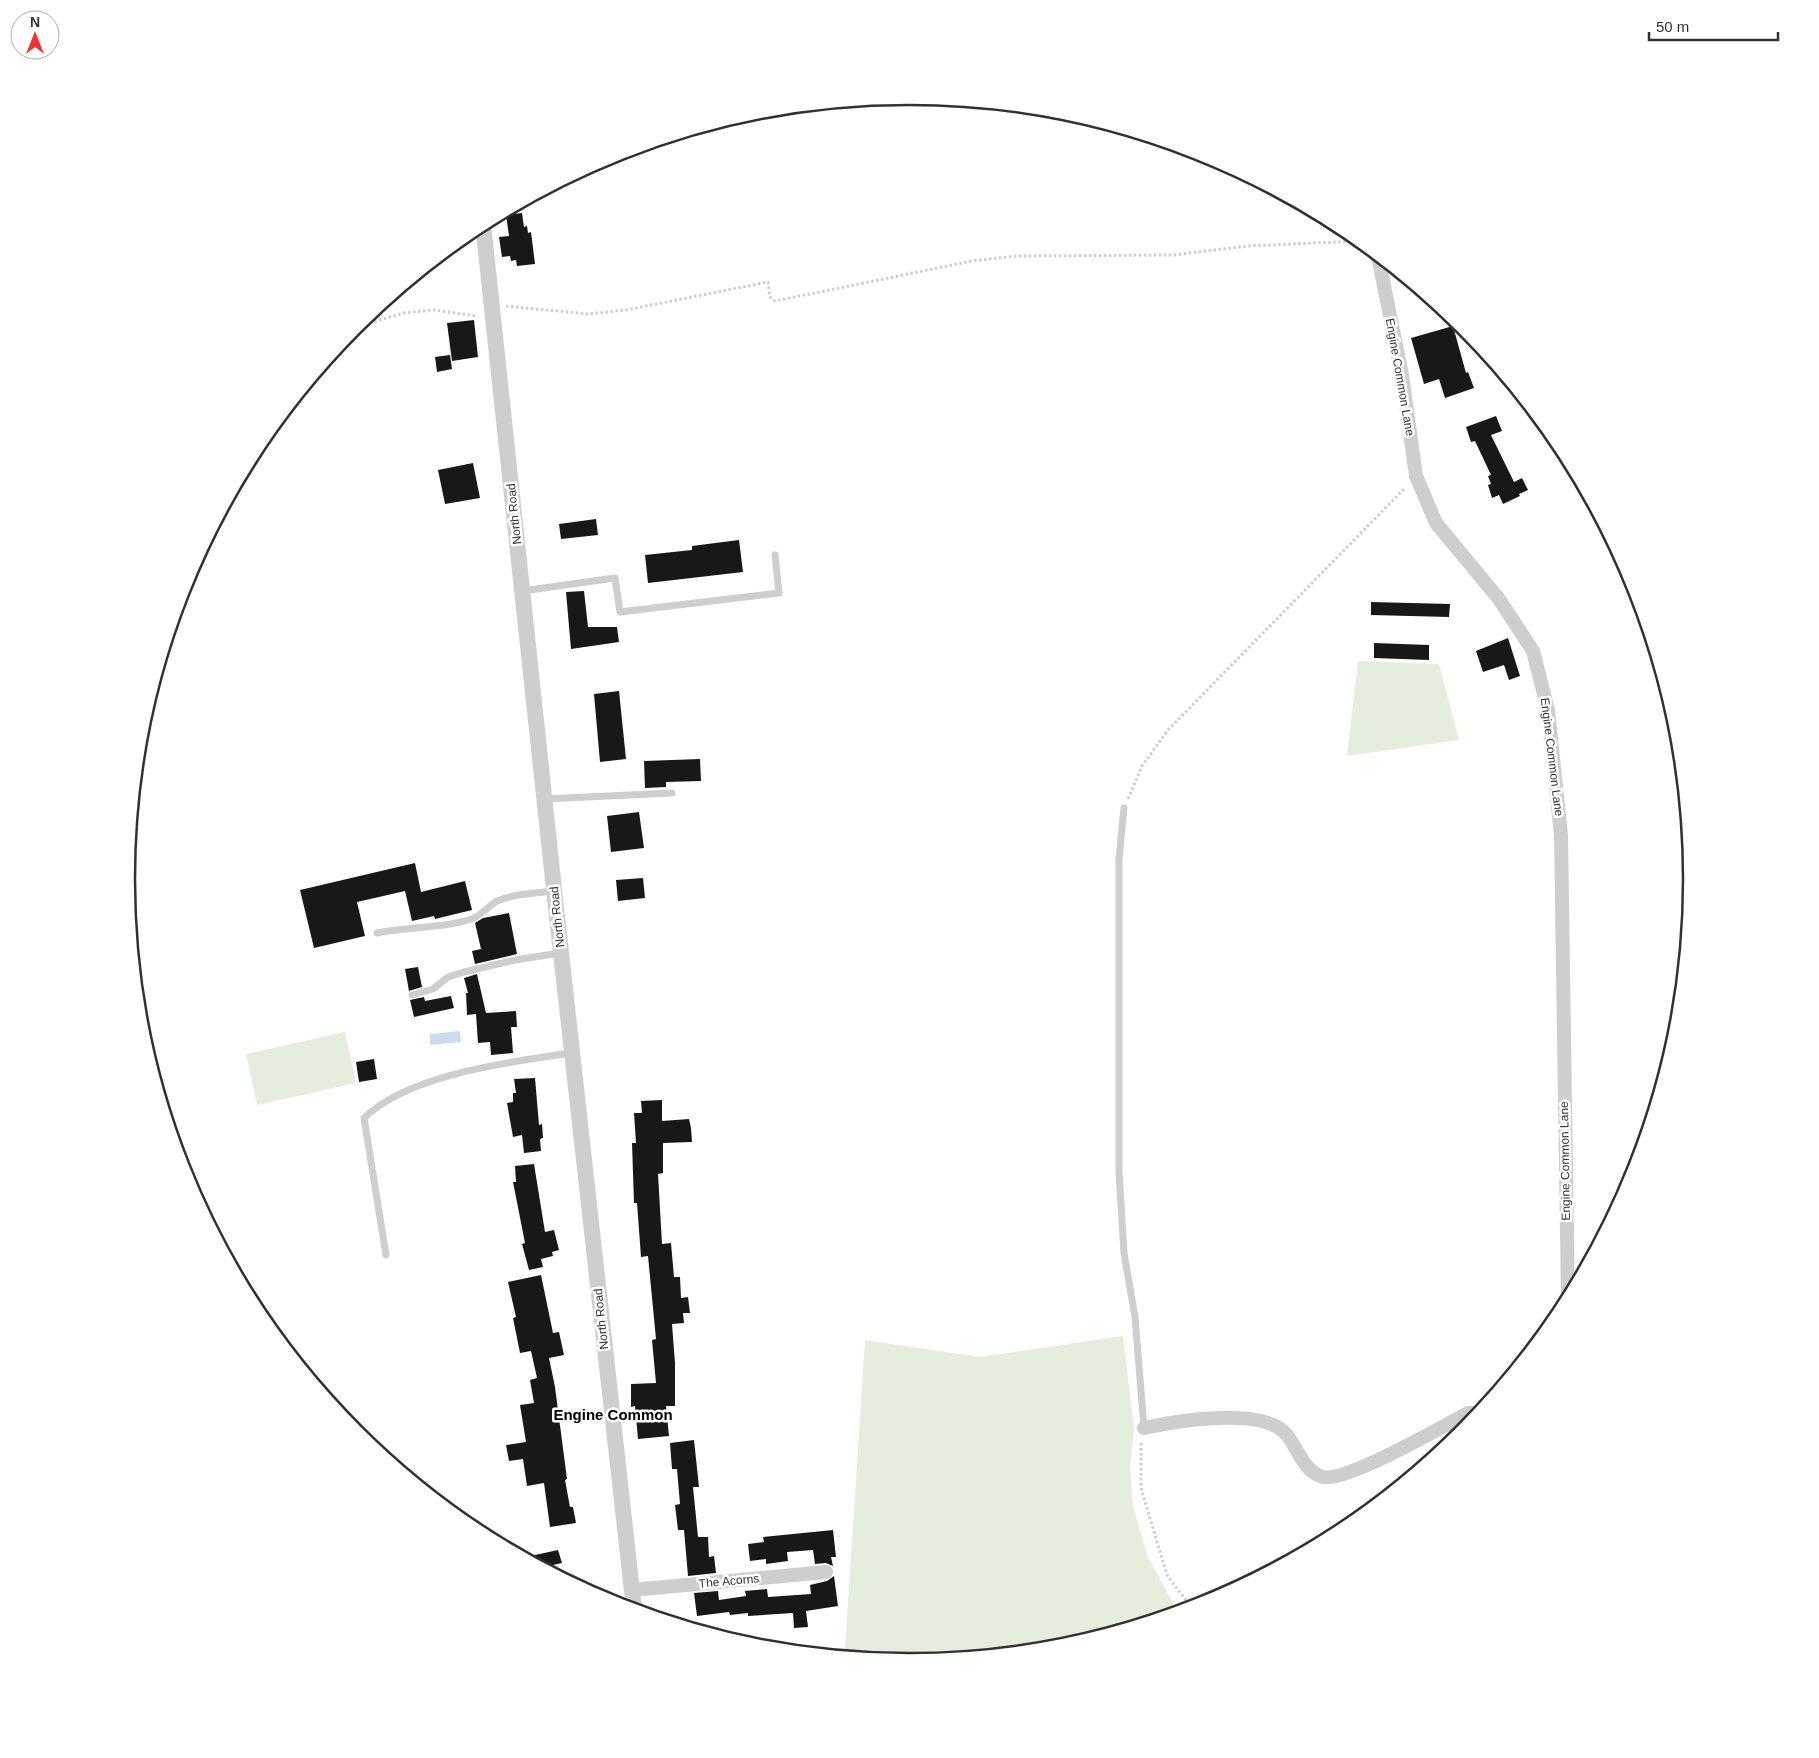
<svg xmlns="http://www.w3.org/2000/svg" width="1819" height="1758" font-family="Arial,sans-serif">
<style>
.green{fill:#e5eede}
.water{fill:#cadcee}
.building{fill:#181818}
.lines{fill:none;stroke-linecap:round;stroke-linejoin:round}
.path{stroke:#cecece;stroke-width:3;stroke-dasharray:2.5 2.5;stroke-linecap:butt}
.service{stroke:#cecece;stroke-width:7}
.minor{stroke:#cecece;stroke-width:14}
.tertiary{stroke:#cecece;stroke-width:16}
.labels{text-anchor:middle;stroke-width:5;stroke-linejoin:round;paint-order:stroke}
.street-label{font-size:12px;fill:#313131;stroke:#fff}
.quarter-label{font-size:15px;font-weight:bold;fill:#000;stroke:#fff}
.rim{fill:none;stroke:#313131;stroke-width:2.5}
</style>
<rect width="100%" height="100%" fill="#fff"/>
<g class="green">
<path d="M 1358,661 L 1439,664 L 1459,740 L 1347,756 Z"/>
<path d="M 345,1032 L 356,1083 L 257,1105 L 246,1054 Z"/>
<path d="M 1123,1336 L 1134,1430 L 1130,1466 L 1133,1507 L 1148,1557 L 1178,1612 L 1062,1647 L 924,1660 L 924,1654 L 917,1661 L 909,1662 L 851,1656 L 845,1649 L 865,1340 L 980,1357 Z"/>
</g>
<path class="water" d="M 460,1031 L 461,1042 L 430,1045 L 430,1034 Z"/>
<g class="building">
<path d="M 522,213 L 524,227 L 527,226 L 528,233 L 531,232 L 535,264 L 517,266 L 516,260 L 511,261 L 510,256 L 502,257 L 499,237 L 509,236 L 506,215 Z"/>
<path d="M 474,320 L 478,357 L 452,361 L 447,323 Z"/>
<path d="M 1453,326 L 1466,373 L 1468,372 L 1474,388 L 1445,398 L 1439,379 L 1424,384 L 1411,338 Z"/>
<path d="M 450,355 L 452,369 L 437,372 L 435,357 Z"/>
<path d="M 1496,416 L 1502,431 L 1491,435 L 1514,482 L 1522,478 L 1528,490 L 1519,494 L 1520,496 L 1503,504 L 1499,495 L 1492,498 L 1488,485 L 1491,484 L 1488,476 L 1491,475 L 1475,441 L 1471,442 L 1466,427 Z"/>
<path d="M 473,463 L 480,498 L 445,504 L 438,470 Z"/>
<path d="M 596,519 L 598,535 L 561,539 L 559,524 Z"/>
<path d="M 739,540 L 743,572 L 648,583 L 645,555 L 692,550 L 692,546 Z"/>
<path d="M 584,591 L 588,627 L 617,627 L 619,642 L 571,649 L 566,592 Z"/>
<path d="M 1371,602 L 1450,604 L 1449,617 L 1371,615 Z"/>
<path d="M 1508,638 L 1520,676 L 1509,680 L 1504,665 L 1483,672 L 1476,651 Z"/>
<path d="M 1374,643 L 1429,645 L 1429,660 L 1374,658 Z"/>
<path d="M 619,691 L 626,759 L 600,762 L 594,694 Z"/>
<path d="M 700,759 L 701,781 L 666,782 L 666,787 L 645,788 L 644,761 Z"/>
<path d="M 639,812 L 644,848 L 611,852 L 607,816 Z"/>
<path d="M 415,863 L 421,892 L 465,881 L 472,910 L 435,919 L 434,916 L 412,921 L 405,891 L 357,902 L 365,936 L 314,948 L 300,890 Z"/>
<path d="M 643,878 L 645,898 L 618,901 L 616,880 Z"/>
<path d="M 509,913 L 517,954 L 475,964 L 472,951 L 481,949 L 475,923 L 483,918 Z"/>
<path d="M 418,967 L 422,987 L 409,991 L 405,969 Z"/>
<path d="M 477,974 L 486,1013 L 516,1011 L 517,1027 L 511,1027 L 513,1053 L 491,1055 L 490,1042 L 478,1043 L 476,1014 L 467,1015 L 466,993 L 468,993 L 464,978 Z"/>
<path d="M 451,996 L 454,1008 L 414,1017 L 410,1000 L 424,997 L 425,1001 Z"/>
<path d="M 374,1059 L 377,1079 L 359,1082 L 356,1062 Z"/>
<path d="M 535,1078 L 539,1125 L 542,1124 L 543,1138 L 540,1139 L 541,1151 L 524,1153 L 522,1135 L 513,1137 L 507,1103 L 513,1102 L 513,1093 L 516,1093 L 514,1079 Z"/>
<path d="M 662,1100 L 662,1121 L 689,1119 L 691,1128 L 692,1142 L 663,1143 L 663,1173 L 658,1174 L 662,1244 L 671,1243 L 674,1277 L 680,1277 L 681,1298 L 688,1297 L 690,1313 L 683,1313 L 684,1323 L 672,1324 L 675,1363 L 675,1406 L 666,1406 L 669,1436 L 638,1439 L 635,1406 L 631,1407 L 631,1384 L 656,1383 L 652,1340 L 656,1339 L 648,1256 L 641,1257 L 637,1203 L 634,1203 L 632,1143 L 636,1143 L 634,1113 L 642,1113 L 641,1101 Z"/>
<path d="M 534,1164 L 545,1232 L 554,1230 L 559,1250 L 552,1252 L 553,1256 L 541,1259 L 543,1267 L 529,1270 L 522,1244 L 525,1243 L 513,1182 L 516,1182 L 515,1166 Z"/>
<path d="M 541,1275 L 553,1333 L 559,1332 L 564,1355 L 549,1358 L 555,1387 L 567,1479 L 565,1480 L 570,1507 L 573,1507 L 576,1523 L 550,1527 L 544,1483 L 527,1486 L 523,1459 L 509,1461 L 506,1445 L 526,1442 L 520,1405 L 534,1403 L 530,1380 L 537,1378 L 531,1351 L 520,1353 L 513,1318 L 516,1317 L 508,1282 Z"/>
<path d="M 694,1440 L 699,1487 L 693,1487 L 698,1537 L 708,1537 L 709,1557 L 714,1556 L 716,1573 L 688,1576 L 684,1530 L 678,1530 L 675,1505 L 680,1504 L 677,1469 L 672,1469 L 670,1443 Z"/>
<path d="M 833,1530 L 836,1557 L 831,1557 L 833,1566 L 826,1563 L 815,1564 L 813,1550 L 787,1552 L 788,1561 L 766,1564 L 766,1559 L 750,1561 L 748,1544 L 764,1542 L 763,1537 Z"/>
<path d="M 558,1550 L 562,1563 L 544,1567 L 526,1557 Z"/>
<path d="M 834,1576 L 838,1606 L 806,1611 L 808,1627 L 794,1628 L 793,1613 L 748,1616 L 748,1613 L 730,1615 L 729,1612 L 697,1616 L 694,1593 L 718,1591 L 719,1600 L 746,1596 L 745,1591 L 767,1589 L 768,1597 L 811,1594 L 810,1585 L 827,1581 Z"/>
</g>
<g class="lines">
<g class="path">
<path d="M 506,306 L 588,314 L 626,310 L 768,282 L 770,297 L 775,301 L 972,261 L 1017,256 L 1174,255 L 1247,246 L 1360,241"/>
<path d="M 355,327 L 404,313 L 434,310 L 477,316"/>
<path d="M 1128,799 L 1142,766 L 1168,730 L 1405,488"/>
<path d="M 1141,1443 L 1141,1488 L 1167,1575 L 1192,1608"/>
</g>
<g class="service">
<path d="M 522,591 L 615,578 L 620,612 L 779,593 L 775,555"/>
<path d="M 544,799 L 672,793"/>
<path d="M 1124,808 L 1119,859 L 1119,1172 L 1124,1253 L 1135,1317 L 1144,1428"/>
<path d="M 377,933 C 409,926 441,929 472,919 C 482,915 488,906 497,901 C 514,894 535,893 554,891"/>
<path d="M 412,995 L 433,989 L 448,977 L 464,972 L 515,960 L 560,953"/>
<path d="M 386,1255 L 364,1118 C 409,1074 510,1062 571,1053"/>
</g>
<g class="minor">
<path d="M 1378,256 L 1402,375 L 1416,476 L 1436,523 L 1499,599 L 1533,651 L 1548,710 L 1561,835 L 1568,1300"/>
<path d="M 1144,1428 C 1176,1421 1264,1406 1287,1435 C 1298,1449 1304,1472 1323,1477 C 1345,1483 1444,1426 1468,1413 L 1479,1413"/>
<path d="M 632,1590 L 826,1572"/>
</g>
<path class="tertiary" d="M 483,224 L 556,908 L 634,1609"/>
</g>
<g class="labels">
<g class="street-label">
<text transform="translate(1400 377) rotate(80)" y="4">Engine Common Lane</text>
<text transform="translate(514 514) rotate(-96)" y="4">North Road</text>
<text transform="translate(1552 757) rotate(83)" y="4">Engine Common Lane</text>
<text transform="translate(557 917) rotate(-96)" y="4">North Road</text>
<text transform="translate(1565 1161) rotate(-91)" y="4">Engine Common Lane</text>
<text transform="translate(601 1319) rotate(-96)" y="4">North Road</text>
<text transform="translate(729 1581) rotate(-5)" y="4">The Acorns</text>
</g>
<g class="quarter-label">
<text x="613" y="1420">Engine Common</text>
</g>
</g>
<path d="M0 0H1819V1758H0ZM135 879a774 774 0 1 1 1548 0a774 774 0 1 1-1548 0Z" fill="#fff" fill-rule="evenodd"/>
<path class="rim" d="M135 879a774 774 0 1 1 1548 0a774 774 0 1 1-1548 0Z"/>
<g transform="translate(35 35)"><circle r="24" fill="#ffffff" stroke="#adadad"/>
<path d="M0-4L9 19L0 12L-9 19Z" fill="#ed342e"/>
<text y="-8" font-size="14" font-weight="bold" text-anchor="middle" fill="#313131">N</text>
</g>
<path d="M1649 32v8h129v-8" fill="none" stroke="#313131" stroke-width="2.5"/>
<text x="1656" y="32" font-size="15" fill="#313131" stroke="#ffffff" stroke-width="4" paint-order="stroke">50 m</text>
</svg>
